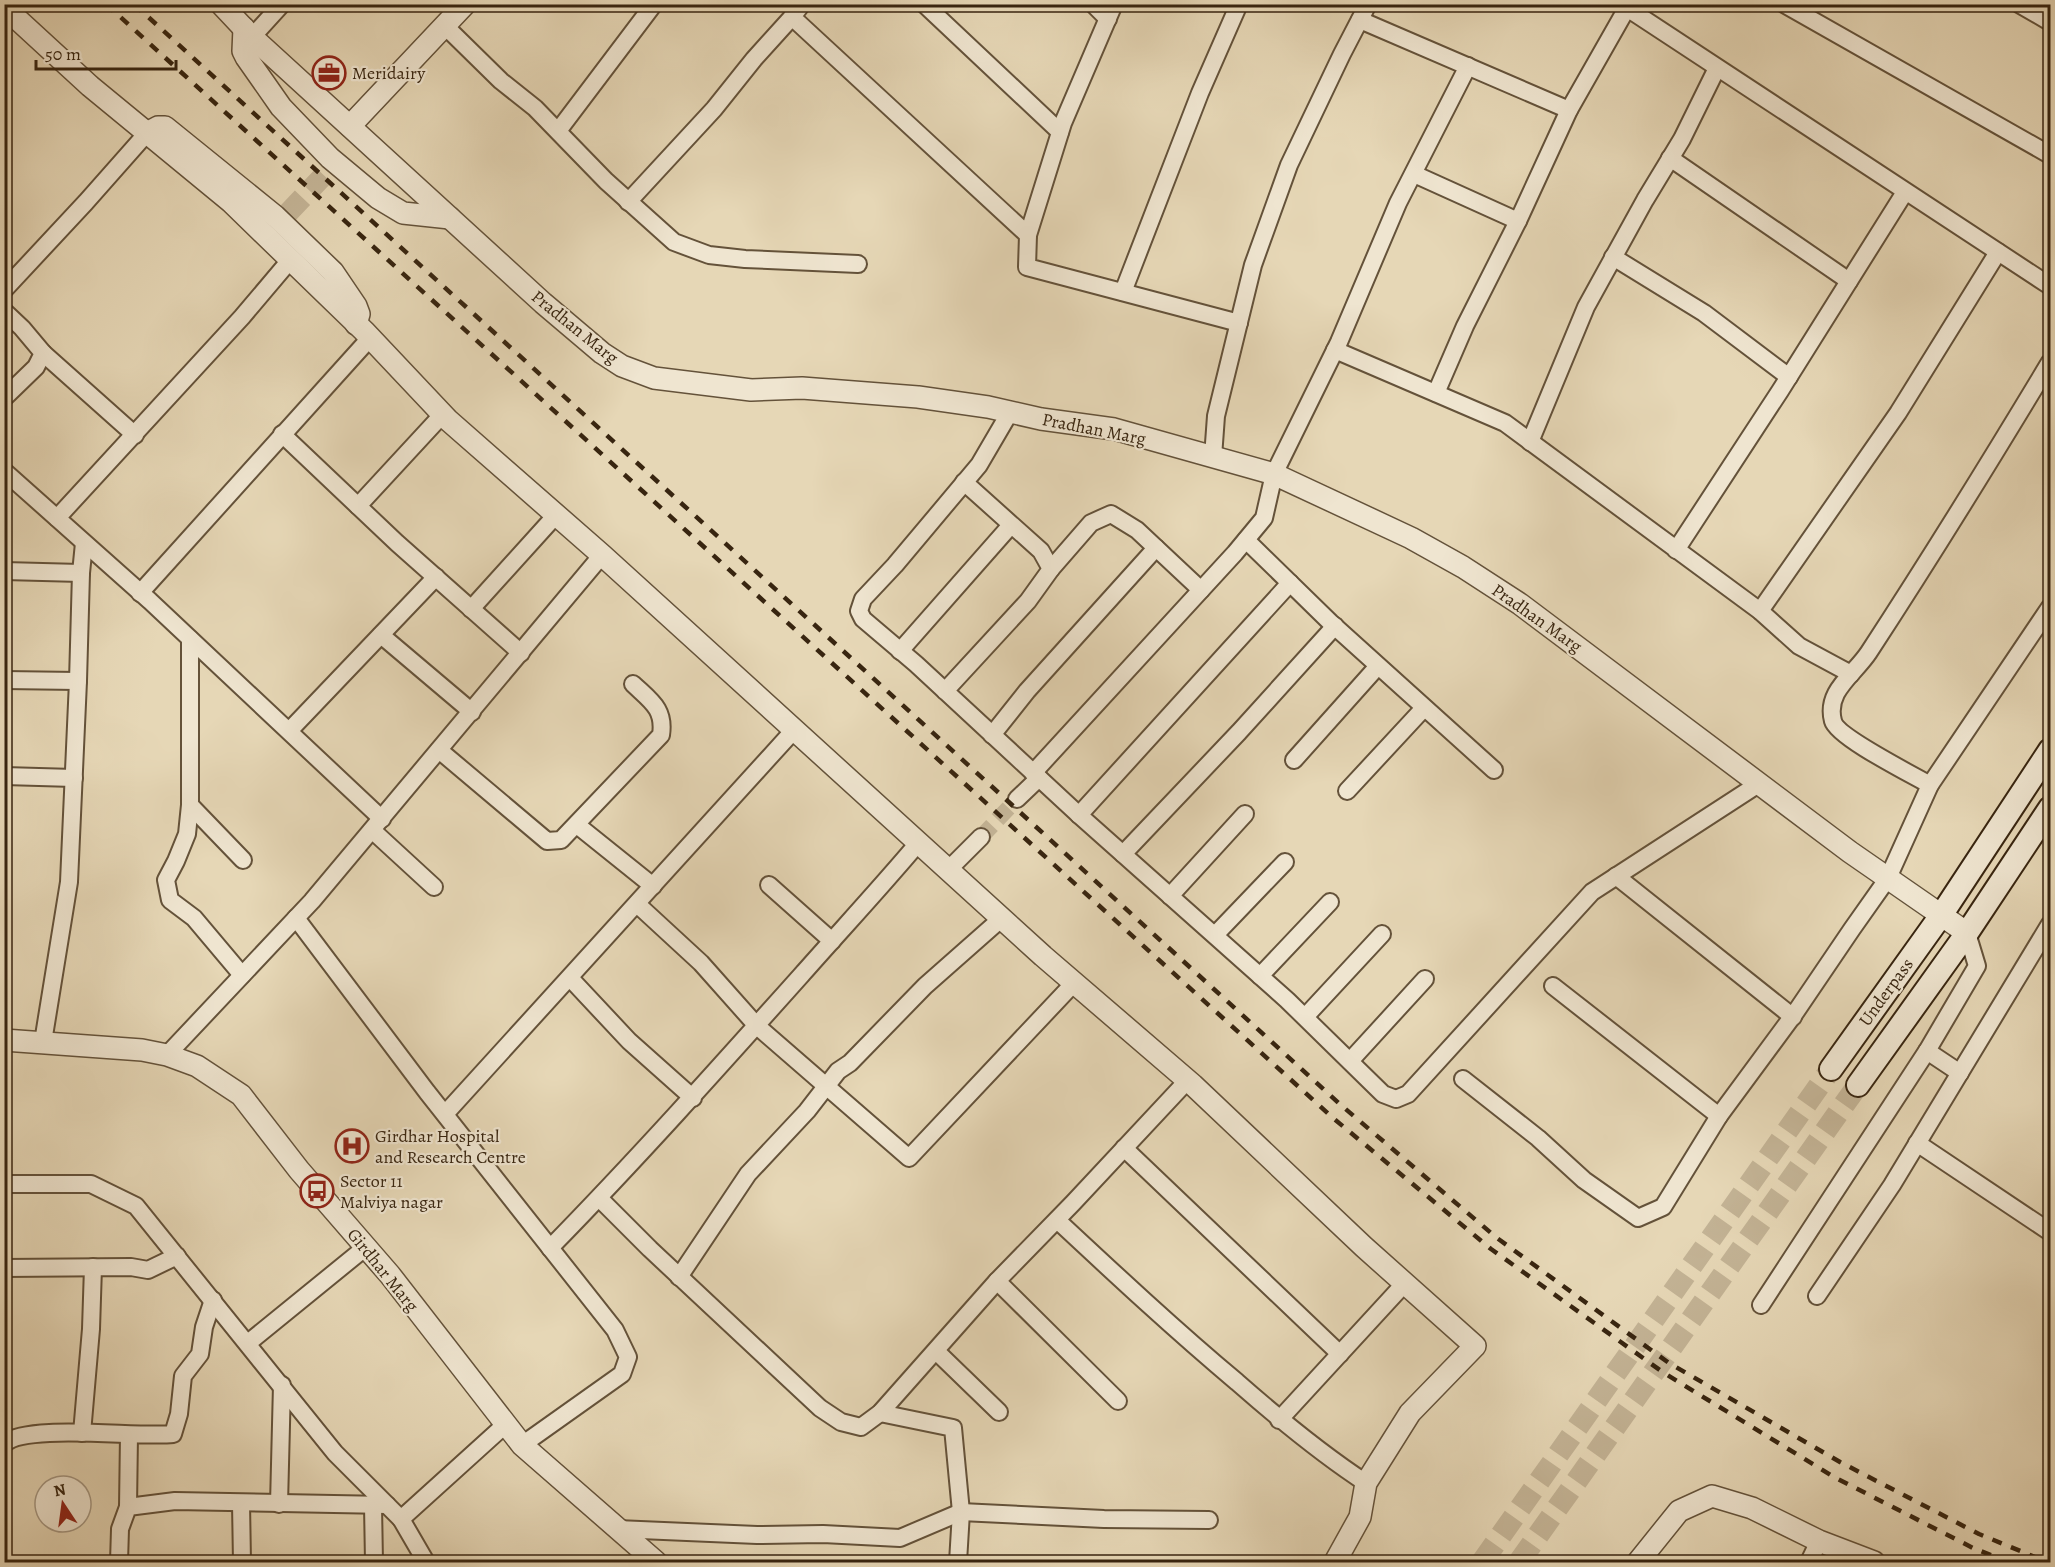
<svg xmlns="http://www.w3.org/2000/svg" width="2055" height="1567" font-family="Alegreya,serif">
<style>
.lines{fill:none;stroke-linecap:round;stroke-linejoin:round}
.minor-tunnel{stroke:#c3b395;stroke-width:16;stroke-dasharray:16 8;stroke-linecap:butt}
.tertiary-tunnel{stroke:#c3b395;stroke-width:21;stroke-dasharray:21 10;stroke-linecap:butt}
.secondary-tunnel{stroke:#c3b395;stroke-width:22;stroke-dasharray:22 11;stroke-linecap:butt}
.minor-casing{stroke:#64523a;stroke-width:20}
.tertiary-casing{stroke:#64523a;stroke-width:24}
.secondary-casing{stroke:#382510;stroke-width:26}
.minor{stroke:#efe5d0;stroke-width:16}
.tertiary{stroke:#efe5d0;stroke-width:21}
.secondary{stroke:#efe5d0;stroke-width:22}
.rail{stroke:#382510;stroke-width:4.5;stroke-dasharray:10 10;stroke-linecap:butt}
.labels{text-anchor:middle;stroke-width:4.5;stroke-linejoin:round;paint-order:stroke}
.poi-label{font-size:18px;fill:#382510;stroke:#efe5d0;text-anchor:start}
.street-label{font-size:18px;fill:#382510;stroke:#efe5d0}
</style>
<rect width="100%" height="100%" fill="#e6d7b6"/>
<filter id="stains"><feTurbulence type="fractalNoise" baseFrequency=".00333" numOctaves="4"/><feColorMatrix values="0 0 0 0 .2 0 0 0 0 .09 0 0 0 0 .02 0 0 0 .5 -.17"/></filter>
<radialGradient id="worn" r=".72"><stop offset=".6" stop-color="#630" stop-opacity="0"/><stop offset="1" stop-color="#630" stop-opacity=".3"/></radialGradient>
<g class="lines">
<path class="minor-tunnel" d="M 981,837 L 1017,799"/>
<path class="tertiary-tunnel" d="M 288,213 L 328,171"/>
<g class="secondary-tunnel">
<path d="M 1482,1562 L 1831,1069"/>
<path d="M 1519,1562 L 1858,1085"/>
</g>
<g class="minor-casing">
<g id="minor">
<path d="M 802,4 L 792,17 L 1028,235"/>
<path d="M 924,4 L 1060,132"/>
<path d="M 1093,4 L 1108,19"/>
<path d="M 1114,4 L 1063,123 L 1028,235 L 1027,267 L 1239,323"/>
<path d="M 1784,4 L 2050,155"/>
<path d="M 2019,4 L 2050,22"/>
<path d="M 1360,20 L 1569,110"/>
<path d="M 445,26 L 501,81 L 535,108 L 606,181 L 674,242 L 709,255 L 745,259 L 858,264"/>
<path d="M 252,37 L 282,4"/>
<path d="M 558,131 L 654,4"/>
<path d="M 1670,158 L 1849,281"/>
<path d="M 1414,174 L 1518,221"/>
<path d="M 628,202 L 714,109 L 754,59 L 792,17"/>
<path d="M 1613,257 L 1704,313 L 1789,377"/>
<path d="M 4,290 L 86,202 L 147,133"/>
<path d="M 1123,292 L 1200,93 L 1239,4"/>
<path d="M 4,311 L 22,328 L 43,353 L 36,367 L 4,398"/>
<path d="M 1335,350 L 1505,423 L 1760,611 L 1799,646 L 1851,674"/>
<path d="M 43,353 L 135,435"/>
<path d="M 1436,393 L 1465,326 L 1518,221 L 1569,110 L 1627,8 L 2050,286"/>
<path d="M 1010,412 L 979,465 L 895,565 L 863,599 L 859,611 L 863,619 L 916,664 L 1079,815 L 1287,1000 L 1383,1094 L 1396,1099 L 1408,1094 L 1592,892 L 1760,783"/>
<path d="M 282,434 L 397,543 L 521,653"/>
<path d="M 1530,442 L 1586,307 L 1645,200 L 1682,139 L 1717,68"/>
<path d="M 1213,457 L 1216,416 L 1253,265 L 1289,165 L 1342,54 L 1368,4"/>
<path d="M 4,471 L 150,601 L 382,819"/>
<path d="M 358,506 L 443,414"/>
<path d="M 57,518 L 242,317 L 291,259"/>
<path d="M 1246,540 L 1331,623 L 1494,770"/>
<path d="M 1676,550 L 1780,391 L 1905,192"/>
<path d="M 1051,569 L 1091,523 L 1111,514 L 1137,530 L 1201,590"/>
<path d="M 4,571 L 81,573"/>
<path d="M 140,593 L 370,338"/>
<path d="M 471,609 L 556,515"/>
<path d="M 1760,611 L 1898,413 L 1998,252"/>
<path d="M 381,635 L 472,712"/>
<path d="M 190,639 L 190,805 L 187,834 L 176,861 L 166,880 L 170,900 L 194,918 L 242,975"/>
<path d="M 900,651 L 1011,525"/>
<path d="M 4,680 L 78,681"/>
<path d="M 945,691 L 1028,601 L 1051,569 L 1041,551 L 964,482"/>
<path d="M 289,731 L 436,577"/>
<path d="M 992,735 L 1027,691 L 1156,548"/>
<path d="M 439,750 L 547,841 L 561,840 L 661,735 C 665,709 651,701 633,684"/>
<path d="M 1294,760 L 1378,666"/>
<path d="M 1033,773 L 1235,553 L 1264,518 L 1274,474 L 1339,342 L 1398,203 L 1468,66"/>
<path d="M 4,776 L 74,778"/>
<path d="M 1930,785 C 1913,775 1837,737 1833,721 C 1825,691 1854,675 1869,652 C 1931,557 1991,460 2050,362"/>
<path d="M 1347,791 L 1424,708"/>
<path d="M 1017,799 L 1039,778"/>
<path d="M 190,805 L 243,860"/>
<path d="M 1079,815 L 1290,583"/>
<path d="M 577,825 L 653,886"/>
<path d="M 372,830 L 434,887"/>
<path d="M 1123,854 L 1239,732 L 1335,626"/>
<path d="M 949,869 L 981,837"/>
<path d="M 1616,876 L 1793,1017"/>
<path d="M 769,885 L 832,941"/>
<path d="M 1170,896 L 1245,814"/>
<path d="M 637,904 L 701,963 L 757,1026 L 909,1158 L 1074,983"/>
<path d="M 296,918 L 427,1092 L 615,1330 L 628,1357 L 622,1374 L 522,1445"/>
<path d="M 1215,935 L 1285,862"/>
<path d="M 1260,976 L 1330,902"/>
<path d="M 570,978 L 629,1041 L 693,1098"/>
<path d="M 1553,986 L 1719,1116"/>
<path d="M 1305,1017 L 1382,934"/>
<path d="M 43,1042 L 69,882 L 78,681 L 81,573 L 84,543"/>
<path d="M 1927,1051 L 1960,1073"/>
<path d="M 167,1055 L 312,901 L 602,555"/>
<path d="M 1350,1061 L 1425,979"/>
<path d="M 1463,1079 L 1538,1138 L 1584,1180 L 1638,1218 L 1663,1207 L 1719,1116 L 1795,1013 L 1852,929 L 1888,878 L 1930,785 L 2050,607"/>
<path d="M 445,1114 L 795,729"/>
<path d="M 1917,1143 L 2050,1232"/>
<path d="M 1124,1148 L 1340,1354"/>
<path d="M 4,1184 L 91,1184 L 136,1206 L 335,1453 L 401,1519"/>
<path d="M 599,1198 L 650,1249 L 820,1408 L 841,1422 L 861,1427 L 880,1413 L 997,1281 L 1073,1203 L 1187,1081"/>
<path d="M 1057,1220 C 1116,1275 1175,1330 1237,1382 C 1278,1418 1320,1453 1366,1483"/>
<path d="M 550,1248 C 638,1158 721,1065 805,971 C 843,928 882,886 919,842"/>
<path d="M 4,1268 L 131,1267 L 148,1270 L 177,1256"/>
<path d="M 679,1277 L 748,1174 L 807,1111 L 838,1071 L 850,1063 L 925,986 L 1002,918"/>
<path d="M 997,1281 L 1118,1401"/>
<path d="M 1817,1296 L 1892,1185 L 2050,924"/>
<path d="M 1761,1305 L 1927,1051 L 1977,966 L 1967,933"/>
<path d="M 248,1343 L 366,1247"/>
<path d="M 936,1351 L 999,1412"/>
<path d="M 880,1413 L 953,1428 L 961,1512 L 958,1562"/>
<path d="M 1279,1420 L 1405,1283"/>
<path d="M 82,1433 L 91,1329 L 93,1267"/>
<path d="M 4,1444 C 24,1423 139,1438 173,1434 L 179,1414 L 183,1376 L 200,1354 L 204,1327 L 213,1300"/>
<path d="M 241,1503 L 242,1562"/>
<path d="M 279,1504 L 282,1385"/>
<path d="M 373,1505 L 374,1562"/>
<path d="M 128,1507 L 129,1435"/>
<path d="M 617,1529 L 757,1535 L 823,1534 L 900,1538 L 961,1512 L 1104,1519 L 1209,1520"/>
<path d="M 119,1562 L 120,1529 L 128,1507 L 175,1501 L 387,1505"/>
<path d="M 426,1562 L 401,1519 L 506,1424"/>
<path d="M 1809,1562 L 1819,1541"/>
</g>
</g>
<g class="tertiary-casing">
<g id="tertiary">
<path d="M 221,4 L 252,37 L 543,303 L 602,353 L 622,366 L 654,378 L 751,390 L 802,388 L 918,397 L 988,407 L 1041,419 L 1114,429 L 1274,474 L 1411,538 L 1463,567 L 1520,604 L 1850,852 L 1967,933"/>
<path d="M 4,7 L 90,86 L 231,202 L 364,331 L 448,420 L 602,555 L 1043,956 L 1193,1085 L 1364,1247 L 1475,1346 L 1410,1413 L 1366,1483 L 1360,1517 L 1335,1562"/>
<path d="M 244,28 L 243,51 L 246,57 L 281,107 L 330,158 L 378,198 L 403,213 L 450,218"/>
<path d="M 350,126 L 465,4"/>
<path d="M 147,133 L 158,127 L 165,127 L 275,216 L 333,272 L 356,306 L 359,314 L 356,324"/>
<path d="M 4,1040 L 142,1050 L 167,1055 L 197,1066 L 241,1095 L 299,1170 L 390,1275 L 522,1445 L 656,1562"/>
<path d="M 1638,1562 L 1679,1511 L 1712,1496 L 1752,1508 L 1819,1541 L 1874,1562"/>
</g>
</g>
<g class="secondary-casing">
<g id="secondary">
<path d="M 1831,1069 L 1942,914 L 2050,750"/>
<path d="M 1858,1085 L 1967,933 L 2050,808"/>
</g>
</g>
<use href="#minor" class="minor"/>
<use href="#tertiary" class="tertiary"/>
<use href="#secondary" class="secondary"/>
<g class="rail">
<path d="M 106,4 L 1333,1118 L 1491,1249 L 1664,1373 L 1834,1477 L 1973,1548 L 2008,1562"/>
<path d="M 134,4 L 1342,1106 L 1497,1238 L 1669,1363 L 1840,1462 L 1979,1534 L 2047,1562"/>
</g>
</g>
<defs>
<g id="office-ring" transform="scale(1.725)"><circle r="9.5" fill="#efe5d0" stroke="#8f2418" stroke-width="1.5"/><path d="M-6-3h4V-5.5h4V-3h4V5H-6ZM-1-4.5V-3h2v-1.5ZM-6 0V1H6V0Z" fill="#8f2418"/></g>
<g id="hospital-ring" transform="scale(1.725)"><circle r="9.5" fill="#efe5d0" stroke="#8f2418" stroke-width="1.5"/><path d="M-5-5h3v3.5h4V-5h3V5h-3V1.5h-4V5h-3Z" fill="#8f2418"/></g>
<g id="bus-ring" transform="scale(1.725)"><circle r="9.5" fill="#efe5d0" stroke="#8f2418" stroke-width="1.5"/><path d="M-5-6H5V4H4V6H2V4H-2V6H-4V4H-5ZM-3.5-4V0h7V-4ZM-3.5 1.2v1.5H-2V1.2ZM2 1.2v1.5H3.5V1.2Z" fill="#8f2418"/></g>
</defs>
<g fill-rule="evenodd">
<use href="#office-ring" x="329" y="73"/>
<use href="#hospital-ring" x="352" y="1146"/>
<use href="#bus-ring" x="317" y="1191"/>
</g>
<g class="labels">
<g class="poi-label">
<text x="352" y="79">Meridairy</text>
<text x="375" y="1142">Girdhar Hospital<tspan x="375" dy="21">and Research Centre</tspan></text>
<text x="340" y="1187">Sector 11<tspan x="340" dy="21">Malviya nagar</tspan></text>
</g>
<g class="street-label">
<text transform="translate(575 327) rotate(39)" y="6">Pradhan Marg</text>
<text transform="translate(1094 429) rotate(11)" y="6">Pradhan Marg</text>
<text transform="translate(1537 618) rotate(35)" y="6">Pradhan Marg</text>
<text transform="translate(1886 992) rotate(-54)" y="6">Underpass</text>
<text transform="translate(383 1270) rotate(51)" y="6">Girdhar Marg</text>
</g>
</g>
<rect width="2055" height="1567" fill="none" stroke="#e6d7b6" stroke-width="24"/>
<rect x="6" y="6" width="2043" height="1555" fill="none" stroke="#382510" stroke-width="3"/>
<rect x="12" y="12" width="2031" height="1543" fill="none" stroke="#382510" stroke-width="1.5"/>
<g transform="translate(63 1504) rotate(347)"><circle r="28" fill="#efe5d0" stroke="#a69883" stroke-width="1.5"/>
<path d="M0-4.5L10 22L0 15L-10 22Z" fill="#8f2418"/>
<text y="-9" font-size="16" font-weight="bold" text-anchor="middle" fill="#382510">N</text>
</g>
<path d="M36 60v9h140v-9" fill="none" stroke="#382510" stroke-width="3"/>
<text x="45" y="60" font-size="18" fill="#382510" stroke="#efe5d0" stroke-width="4.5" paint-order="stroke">50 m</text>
<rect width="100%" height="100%" filter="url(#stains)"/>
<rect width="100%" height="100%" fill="url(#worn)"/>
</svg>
